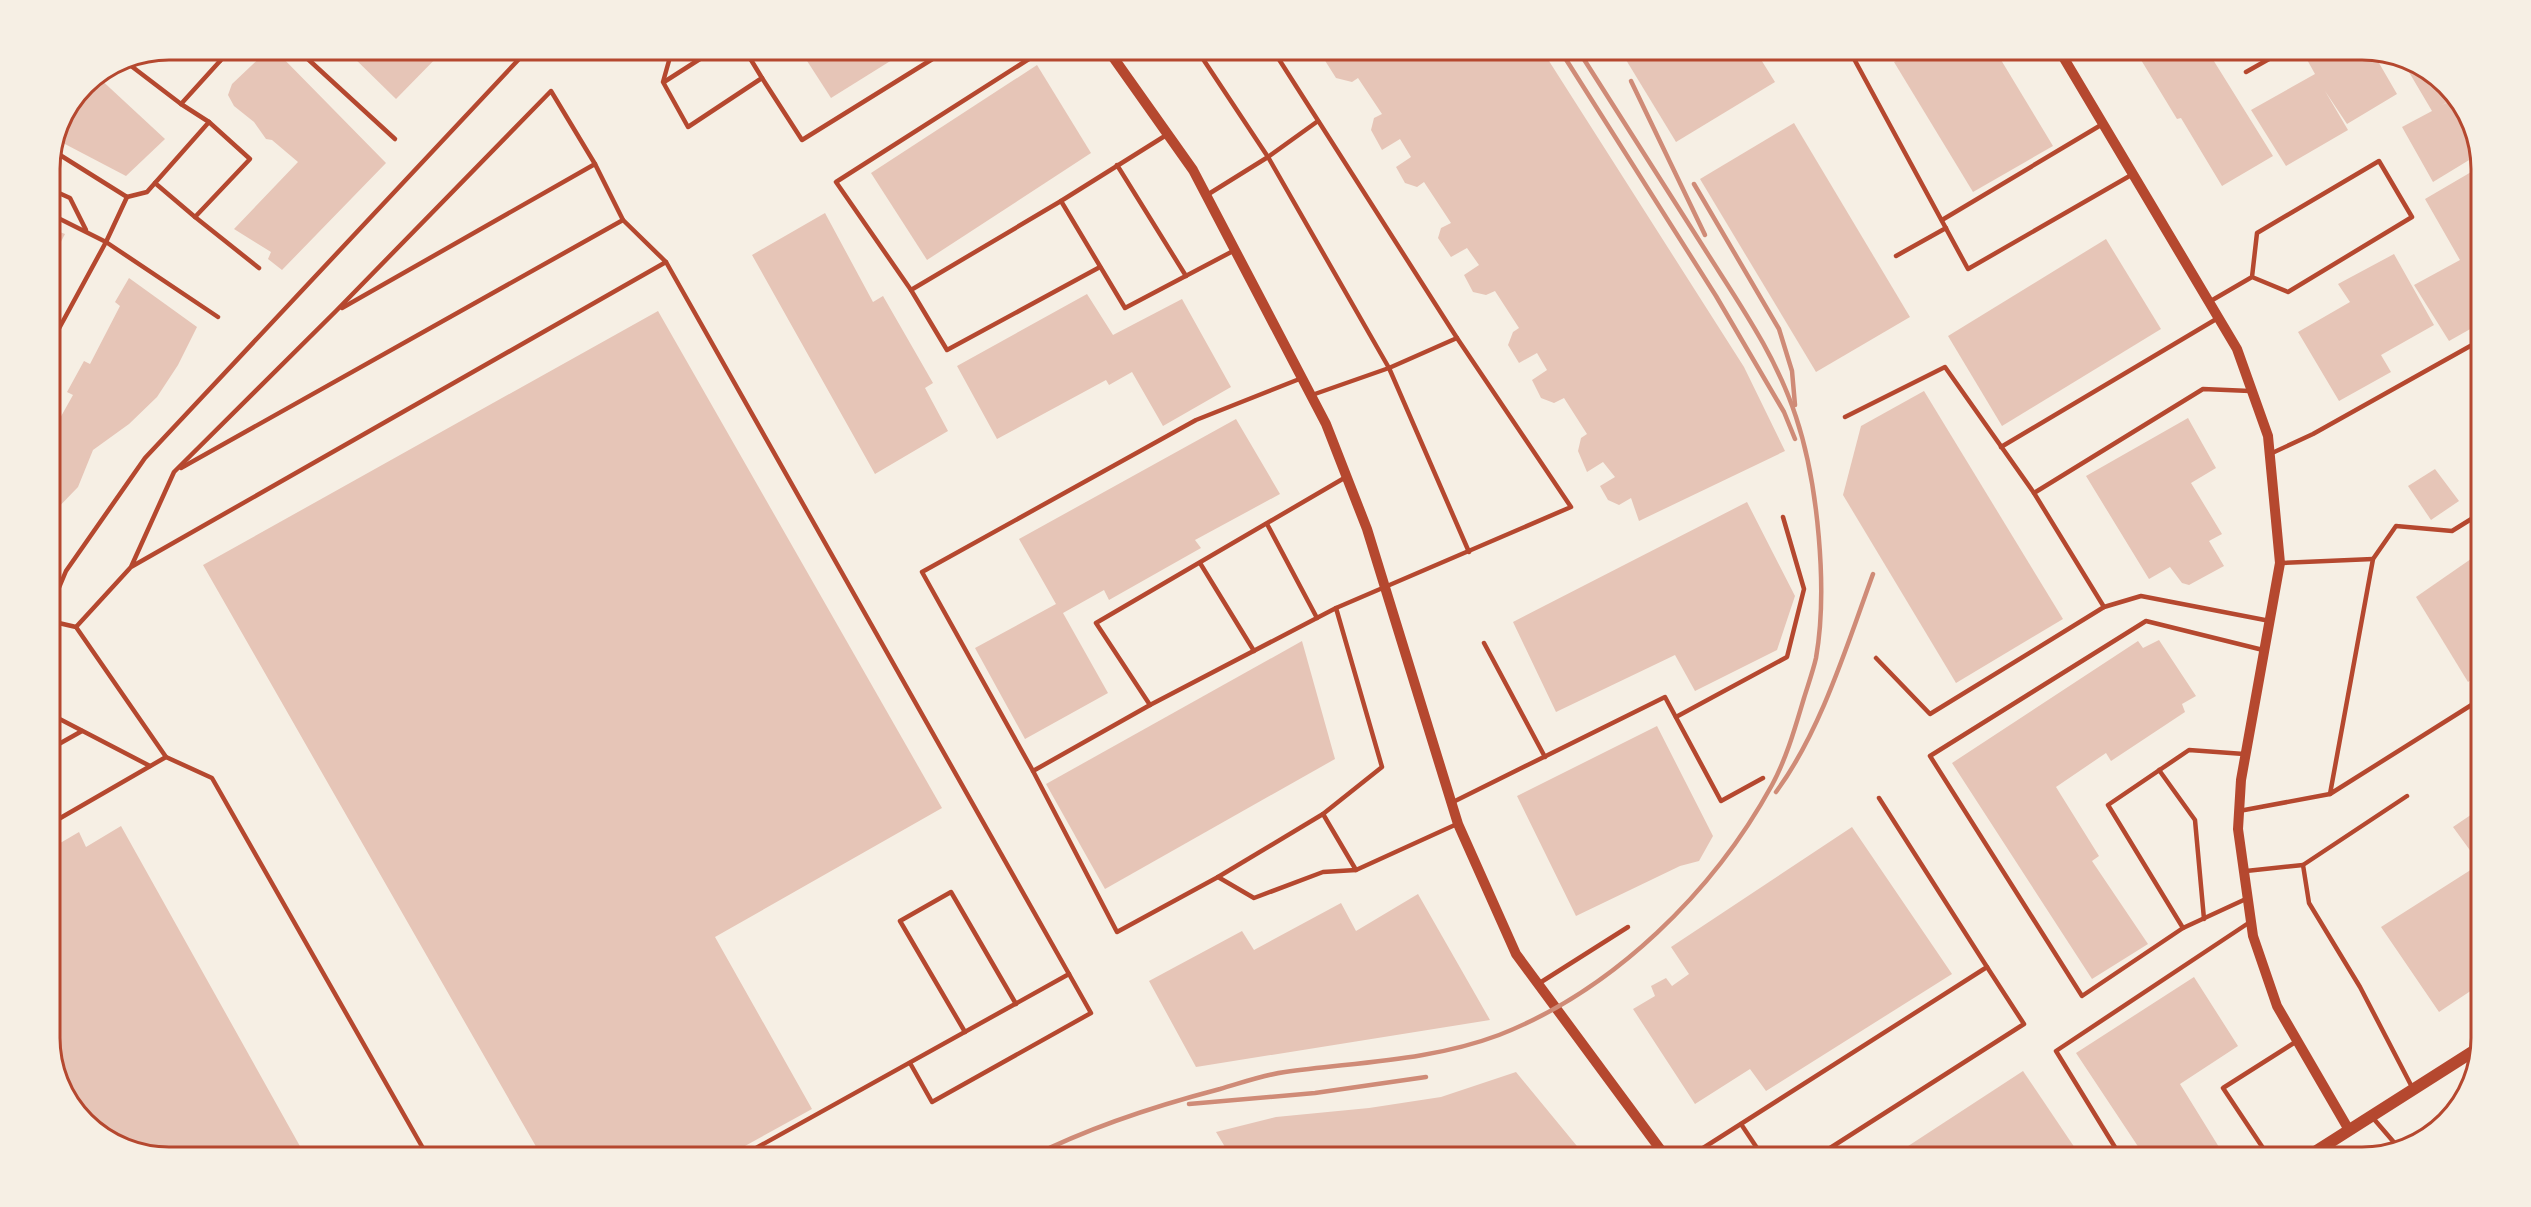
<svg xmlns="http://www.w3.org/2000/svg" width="2531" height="1207" font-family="Barlow,sans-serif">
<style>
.building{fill:#e6c5b7}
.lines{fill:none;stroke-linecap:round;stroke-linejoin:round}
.service{stroke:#b5482f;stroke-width:4.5}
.tertiary{stroke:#b5482f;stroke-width:10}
.secondary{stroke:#b5482f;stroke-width:12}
.rail{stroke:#cf8b77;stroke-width:4.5}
.rim{fill:none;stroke:#b5482f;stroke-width:3}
</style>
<rect width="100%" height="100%" fill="#f6efe4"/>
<g class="building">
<path d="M 268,50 L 275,50 L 386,163 L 282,270 L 268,259 L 271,252 L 234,229 L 298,162 L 272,140 L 266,139 L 254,122 L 234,106 L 228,95 L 232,84 Z"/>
<path d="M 346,50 L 444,50 L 396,99 Z"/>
<path d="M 800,50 L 908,50 L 831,98 Z"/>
<path d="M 1339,50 L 1542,50 L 1744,367 L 1785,451 L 1639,521 L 1631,498 L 1619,505 L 1608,500 L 1600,486 L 1615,477 L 1603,462 L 1587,472 L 1578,451 L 1581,438 L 1587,434 L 1564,398 L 1554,403 L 1541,398 L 1532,380 L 1547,370 L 1537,353 L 1519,363 L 1508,345 L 1513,332 L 1519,328 L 1495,291 L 1486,295 L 1473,292 L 1464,275 L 1479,265 L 1467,248 L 1451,257 L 1438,238 L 1441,228 L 1451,223 L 1424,182 L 1417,187 L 1405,183 L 1396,167 L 1411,157 L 1400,139 L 1382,150 L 1371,130 L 1374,118 L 1382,114 L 1358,78 L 1352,82 L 1336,78 L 1324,59 Z"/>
<path d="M 1620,50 L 1755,50 L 1775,82 L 1676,142 Z"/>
<path d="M 1915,50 L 1995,50 L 2053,146 L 1973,192 L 1894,62 Z"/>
<path d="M 2148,50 L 2207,50 L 2273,156 L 2222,186 L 2181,118 L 2177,119 L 2138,55 Z"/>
<path d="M 2316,50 L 2372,51 L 2397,94 L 2347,124 L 2325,91 L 2348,130 L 2286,166 L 2251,110 L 2315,74 L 2305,56 Z"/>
<path d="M 2400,57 L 2408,59 L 2455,97 L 2442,105 L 2456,98 L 2461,102 L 2479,154 L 2433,182 L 2402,127 L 2432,111 Z"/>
<path d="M 1037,65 L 1091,153 L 927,260 L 871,173 Z"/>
<path d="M 97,76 L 165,139 L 126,176 L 63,143 L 60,134 L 93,79 Z"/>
<path d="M 1794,123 L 1910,317 L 1816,372 L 1700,179 Z"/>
<path d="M 2478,168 L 2481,173 L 2481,323 L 2449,341 L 2414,285 L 2460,260 L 2425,199 Z"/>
<path d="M 825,213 L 873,302 L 883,296 L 933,383 L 925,388 L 948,431 L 875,474 L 752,255 Z"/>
<path d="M 50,228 L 65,234 L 50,263 Z"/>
<path d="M 2106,239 L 2161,329 L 2002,426 L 1948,336 Z"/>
<path d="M 2394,254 L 2434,325 L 2381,355 L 2391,372 L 2339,401 L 2298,332 L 2350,302 L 2338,284 Z"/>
<path d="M 129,278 L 197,327 L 178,365 L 157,397 L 129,424 L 93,450 L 78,487 L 50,516 L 50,436 L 73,395 L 67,392 L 84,361 L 90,364 L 120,306 L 115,302 Z"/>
<path d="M 1087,294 L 1113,335 L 1182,299 L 1231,387 L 1163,426 L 1132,372 L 1109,385 L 1106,380 L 997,439 L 957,366 Z"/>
<path d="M 658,311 L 942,808 L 715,937 L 812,1109 L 725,1157 L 542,1157 L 203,565 Z"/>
<path d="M 1924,391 L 2063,619 L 1956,683 L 1843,495 L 1861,426 Z"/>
<path d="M 2188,418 L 2216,468 L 2191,483 L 2222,534 L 2209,541 L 2224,566 L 2189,585 L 2182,583 L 2170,567 L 2149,579 L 2086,476 Z"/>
<path d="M 1236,419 L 1280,494 L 1195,540 L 1201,548 L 1109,600 L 1104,590 L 1063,613 L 1108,693 L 1025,739 L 975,648 L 1056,604 L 1019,539 Z"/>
<path d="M 2435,469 L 2459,501 L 2431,520 L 2408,486 Z"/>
<path d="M 1747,502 L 1795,596 L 1777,650 L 1695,691 L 1675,655 L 1556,712 L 1513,622 Z"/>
<path d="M 2481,552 L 2481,673 L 2468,682 L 2416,597 Z"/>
<path d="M 2159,640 L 2196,696 L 2182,704 L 2185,712 L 2111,761 L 2106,753 L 2056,787 L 2099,856 L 2092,861 L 2148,944 L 2092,979 L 1952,763 L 2138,641 L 2143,648 Z"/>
<path d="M 1302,641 L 1335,759 L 1105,889 L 1046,784 Z"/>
<path d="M 1657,726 L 1713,836 L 1699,861 L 1680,866 L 1576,916 L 1517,796 Z"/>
<path d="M 2481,808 L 2481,984 L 2439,1012 L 2381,927 L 2480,864 L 2453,827 Z"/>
<path d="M 121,826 L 306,1157 L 169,1158 L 123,1148 L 106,1135 L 65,1087 L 50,1046 L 50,849 L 79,832 L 86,847 Z"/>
<path d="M 1852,827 L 1952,974 L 1766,1091 L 1750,1069 L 1695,1104 L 1633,1009 L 1655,996 L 1651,986 L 1666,978 L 1672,986 L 1689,974 L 1671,947 Z"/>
<path d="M 1418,894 L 1490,1020 L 1196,1067 L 1149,981 L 1242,931 L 1254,950 L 1341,903 L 1356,931 Z"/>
<path d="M 2194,977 L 2238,1046 L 2180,1084 L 2222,1152 L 2214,1157 L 2145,1157 L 2076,1053 Z"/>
<path d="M 2023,1071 L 2081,1157 L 1902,1157 L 1899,1152 Z"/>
<path d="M 1516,1072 L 1586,1157 L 1231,1157 L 1216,1132 L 1276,1117 L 1369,1108 L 1441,1097 Z"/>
</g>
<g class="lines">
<g class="service">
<path d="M 298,50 L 395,139"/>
<path d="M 672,50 L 663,82 L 688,127 L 762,78 L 745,50"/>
<path d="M 1197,50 L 1268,157 L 1389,368 L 1469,552"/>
<path d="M 1273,50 L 1457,338 L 1571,507 L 1336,608"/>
<path d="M 1808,50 L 1809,52 L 1853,57 L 1968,269 L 2133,174"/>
<path d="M 122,59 L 181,104"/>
<path d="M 220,61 L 231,50"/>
<path d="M 2246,72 L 2285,50"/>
<path d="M 762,78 L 802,140 L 947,50"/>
<path d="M 664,82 L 714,50"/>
<path d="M 1168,134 L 1061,201 L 1125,308 L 1235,250"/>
<path d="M 52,150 L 127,197 L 147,192 L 209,122 L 181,104 L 220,61 L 207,50"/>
<path d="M 1117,165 L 1186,276"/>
<path d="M 155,183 L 195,217 L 250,159 L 209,122"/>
<path d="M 50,189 L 70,198 L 86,230"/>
<path d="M 1207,195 L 1268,157 L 1318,121"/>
<path d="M 1061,201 L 911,290 L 947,350 L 1100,267"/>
<path d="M 50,214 L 106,242 L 218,317"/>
<path d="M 195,217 L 259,268"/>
<path d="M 1942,220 L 2101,125"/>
<path d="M 1896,256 L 1946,228"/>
<path d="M 666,262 L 1069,974 L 740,1157"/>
<path d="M 911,290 L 836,182 L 1043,50"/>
<path d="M 2209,302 L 2252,277 L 2288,292 L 2412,217 L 2379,161 L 2257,233 L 2252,277"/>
<path d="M 342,308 L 595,164"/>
<path d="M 50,345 L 106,242 L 127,197"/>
<path d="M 2250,391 L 2203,389 L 2034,493 L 2104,607 L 2141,596 L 2270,621"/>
<path d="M 1312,395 L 1389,368 L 1457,338"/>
<path d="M 1845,417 L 1945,367 L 2034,493"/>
<path d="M 2001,447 L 2218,318"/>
<path d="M 2270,454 L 2313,434 L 2481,340"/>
<path d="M 181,468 L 623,220"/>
<path d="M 1346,477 L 1096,623 L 1150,705 L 1336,608 L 1382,767 L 1323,814 L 1356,870 L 1457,824"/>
<path d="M 2481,513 L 2452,531 L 2396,526 L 2373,559 L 2330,794 L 2481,699"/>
<path d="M 1267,524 L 1317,618"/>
<path d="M 1200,563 L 1254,651"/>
<path d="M 2280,563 L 2373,559"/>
<path d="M 50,609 L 66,571 L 145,458 L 520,58"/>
<path d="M 50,621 L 76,627 L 166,757 L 50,824"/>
<path d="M 76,627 L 131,567 L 666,262 L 623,220 L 595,164 L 551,91 L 336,311 L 174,472 L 131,567"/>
<path d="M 1484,643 L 1545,757"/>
<path d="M 1876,658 L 1930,714 L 2104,607"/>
<path d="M 1150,705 L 1033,771 L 1117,932 L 1218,877 L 1254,898 L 1323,872 L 1356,870"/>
<path d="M 50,714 L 150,766"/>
<path d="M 1676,717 L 1787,657 L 1804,589 L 1783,517"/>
<path d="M 50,749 L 82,731"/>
<path d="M 2244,754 L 2189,750 L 2108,805 L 2183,928 L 2248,898"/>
<path d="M 166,757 L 212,778 L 428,1157"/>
<path d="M 2159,770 L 2195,820 L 2204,919"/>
<path d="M 1033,771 L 922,572 L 1196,420 L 1302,378"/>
<path d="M 2407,796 L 2303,865 L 2309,903 L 2360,987 L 2412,1087"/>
<path d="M 1451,803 L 1665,697 L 1721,801 L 1763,778"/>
<path d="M 2239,811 L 2330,794"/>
<path d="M 2246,871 L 2303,865"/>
<path d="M 1218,877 L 1323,814"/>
<path d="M 2183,928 L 2082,996 L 1930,756 L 2146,621 L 2263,650"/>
<path d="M 1538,984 L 1628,927"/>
<path d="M 965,1032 L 900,921 L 951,892 L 1016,1004"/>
<path d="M 910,1063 L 932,1102 L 1091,1013 L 1069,974"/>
<path d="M 2373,1118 L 2398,1147"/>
<path d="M 1741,1124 L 1763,1157"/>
<path d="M 2321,1149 L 2328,1157"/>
<path d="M 1689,1157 L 1987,967 L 1879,798"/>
<path d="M 1816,1157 L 2024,1024 L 1987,967"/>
<path d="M 2121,1157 L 2056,1051 L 2250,922"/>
<path d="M 2269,1157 L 2223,1088 L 2297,1041"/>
</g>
<g class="tertiary">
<path d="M 1108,50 L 1193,170 L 1326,424 L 1367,529 L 1458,824 L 1516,954 L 1666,1157"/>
<path d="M 2059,50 L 2237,349 L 2268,436 L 2280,563 L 2241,780 L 2238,829 L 2253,936 L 2277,1006 L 2349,1130"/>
</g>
<path class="secondary" d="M 2307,1157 L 2480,1047"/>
<g class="rail">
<path d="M 1560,50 L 1716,296 L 1784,412 L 1795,439"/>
<path d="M 1631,81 L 1705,235"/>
<path d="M 1694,184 L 1779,329 L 1792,371 L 1795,405"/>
<path d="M 1776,792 C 1821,731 1847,645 1873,574"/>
<path d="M 1189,1104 L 1315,1093 L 1426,1077"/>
<path d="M 1031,1157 C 1090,1127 1155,1106 1220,1089 C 1241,1083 1263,1075 1285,1072 C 1357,1062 1430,1061 1499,1035 C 1614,990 1714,891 1772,785 C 1787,757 1795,728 1804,698 C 1808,685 1813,671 1816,658 C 1828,590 1818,483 1796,417 C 1776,355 1738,302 1704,248 C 1662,182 1620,116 1578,50"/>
</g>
</g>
<path d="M0 0H2531V1207H0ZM169 60H2362A109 109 0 0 1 2471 169V1038A109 109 0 0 1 2362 1147H169A109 109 0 0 1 60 1038V169A109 109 0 0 1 169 60Z" fill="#f6efe4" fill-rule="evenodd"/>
<path class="rim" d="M169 60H2362A109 109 0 0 1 2471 169V1038A109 109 0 0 1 2362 1147H169A109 109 0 0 1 60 1038V169A109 109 0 0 1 169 60Z"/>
</svg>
